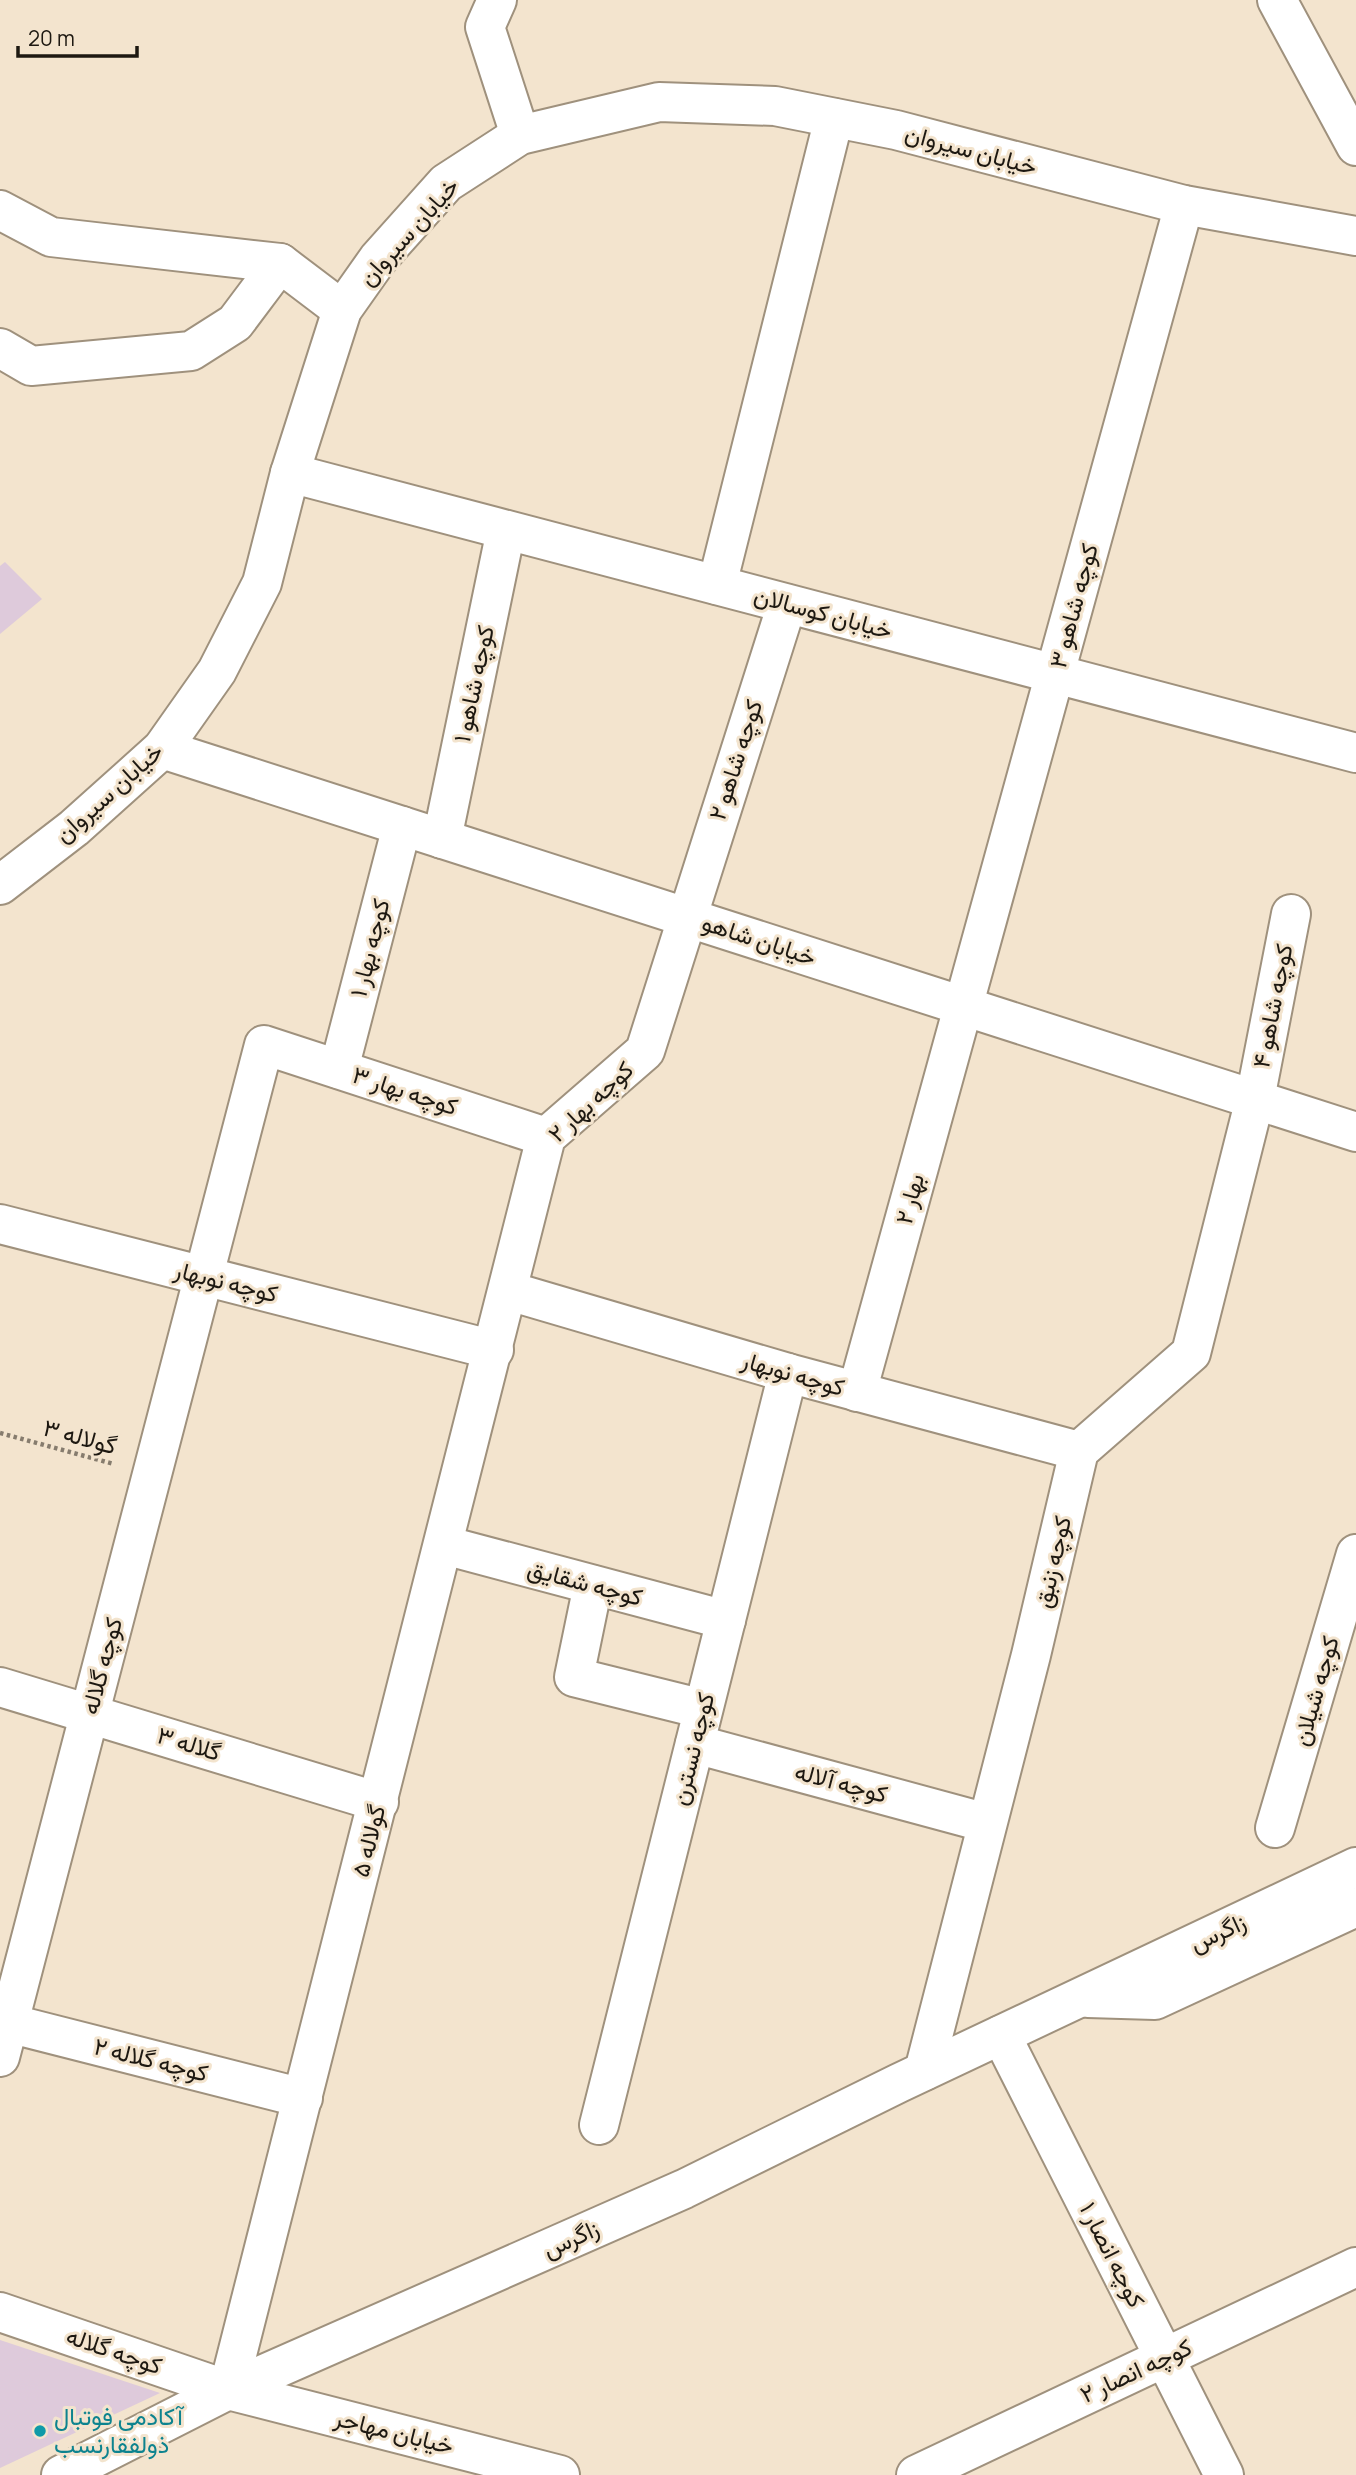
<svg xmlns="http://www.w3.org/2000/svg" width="1356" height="2475" font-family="Manrope,Vazirmatn,sans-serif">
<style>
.building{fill:#decadb}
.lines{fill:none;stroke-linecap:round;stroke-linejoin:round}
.minor-casing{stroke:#9f917d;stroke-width:42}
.major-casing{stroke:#9f917d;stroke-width:42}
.path{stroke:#867c6e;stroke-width:4.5;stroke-dasharray:3.5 3.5;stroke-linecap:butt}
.minor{stroke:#fff;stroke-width:38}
.major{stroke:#fff;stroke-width:38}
.culture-dot{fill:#0f9aa8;stroke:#f3e4ce;stroke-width:2.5}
.labels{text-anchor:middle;stroke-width:6;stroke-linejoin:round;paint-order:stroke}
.street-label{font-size:24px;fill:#1d1811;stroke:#f3e4ce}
.culture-label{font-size:24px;fill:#0d838f;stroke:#f3e4ce;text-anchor:start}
</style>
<rect width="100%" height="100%" fill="#f3e4ce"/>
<g class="building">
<path d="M 5,562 L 42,599 L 0,634 L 0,566 Z"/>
<path d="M 0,2340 L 160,2393 L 0,2468 Z"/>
</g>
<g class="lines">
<g class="minor-casing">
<g id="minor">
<path d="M 497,0 L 485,27 L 520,135"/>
<path d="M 0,210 L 51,237 L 280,263 L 342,310"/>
<path d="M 0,348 L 31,366 L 191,351 L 235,323 L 280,263"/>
<path d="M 290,473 L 1356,753"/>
<path d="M 717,585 L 834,118"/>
<path d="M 162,749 L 1356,1132"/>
<path d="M 442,839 L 506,530"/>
<path d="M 0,885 L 74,828 L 162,749 L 217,671 L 262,583 L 290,473 L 342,310 L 378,259 L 446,183 L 520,135 L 659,102 L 775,106 L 896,130 L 1184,205 L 1356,236"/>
<path d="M 339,1069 L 402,826"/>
<path d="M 0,1224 L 494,1350"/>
<path d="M 509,1291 L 788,1373 L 1079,1451"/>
<path d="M 857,1392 L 1184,205"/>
<path d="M 444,1545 L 726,1620"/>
<path d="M 593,1585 L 574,1677 L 703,1709"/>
<path d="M 0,1687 L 379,1802"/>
<path d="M 695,1744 L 987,1823"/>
<path d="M 1275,1828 L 1356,1554"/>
<path d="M 1088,1998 L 1155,2000 L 1356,1907"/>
<path d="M 0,2021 L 303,2098"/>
<path d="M 1001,2035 L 1224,2475"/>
<path d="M 0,2057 L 264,1045 L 546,1137"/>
<path d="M 924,2071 L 1031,1655 L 1079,1451 L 1191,1353 L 1255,1099 L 1291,914"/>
<path d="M 599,2125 L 788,1373"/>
<path d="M 0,2312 L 228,2390 L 560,2475"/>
<path d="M 228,2390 L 546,1137 L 645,1051 L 787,604"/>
<path d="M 61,2475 L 228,2390 L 684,2189 L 899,2083 L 1356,1867"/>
<path d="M 916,2475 L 1356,2267"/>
</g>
</g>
<g class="major-casing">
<path id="major" d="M 1277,0 L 1356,146"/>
</g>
<path class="path" d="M 0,1433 L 114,1464"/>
<use href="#minor" class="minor"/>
<use href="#major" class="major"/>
</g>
<circle class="culture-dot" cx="40" cy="2431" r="7"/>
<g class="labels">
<g class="street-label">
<text transform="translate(971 150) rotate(15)" y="8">خیابان سیروان</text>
<text transform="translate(409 232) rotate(-48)" y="8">خیابان سیروان</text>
<text transform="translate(1074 606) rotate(-75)" y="8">کوچه شاهو ۳</text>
<text transform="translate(823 613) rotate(15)" y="8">خیابان کوسالان</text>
<text transform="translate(474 684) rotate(-78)" y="8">کوچه شاهو ۱</text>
<text transform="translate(736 760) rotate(-72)" y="8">کوچه شاهو ۲</text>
<text transform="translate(109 793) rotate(-42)" y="8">خیابان سیروان</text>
<text transform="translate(759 940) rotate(18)" y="8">خیابان شاهو</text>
<text transform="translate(370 948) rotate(-76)" y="8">کوچه بهار ۱</text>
<text transform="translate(1273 1006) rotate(-79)" y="8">کوچه شاهو ۴</text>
<text transform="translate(405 1091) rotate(18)" y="8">کوچه بهار ۳</text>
<text transform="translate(591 1102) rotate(-43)" y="8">کوچه بهار ۲</text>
<text transform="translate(910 1199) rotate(-75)" y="8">بهار ۲</text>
<text transform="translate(226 1282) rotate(14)" y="8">کوچه نوبهار</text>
<text transform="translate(793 1374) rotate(16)" y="8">کوچه نوبهار</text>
<text transform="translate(80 1437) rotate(15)" y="8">گولاله ۳</text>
<text transform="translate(1053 1562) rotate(-77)" y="8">کوچه زنبق</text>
<text transform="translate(585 1583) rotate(15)" y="8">کوچه شقایق</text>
<text transform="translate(102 1666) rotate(-75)" y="8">کوچه گلاله</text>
<text transform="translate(1316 1691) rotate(-74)" y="8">کوچه شیلان</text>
<text transform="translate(189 1744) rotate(17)" y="8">گلاله ۳</text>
<text transform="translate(693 1749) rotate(-76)" y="8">کوچه نسترن</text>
<text transform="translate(841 1783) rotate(15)" y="8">کوچه آلاله</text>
<text transform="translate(369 1841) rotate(-76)" y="8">گولاله ۵</text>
<text transform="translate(1218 1933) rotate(-25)" y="8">زاگرس</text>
<text transform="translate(151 2060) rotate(14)" y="8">کوچه گلاله ۲</text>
<text transform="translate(571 2239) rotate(-24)" y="8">زاگرس</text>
<text transform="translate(1112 2255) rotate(63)" y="8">کوچه انصار ۱</text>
<text transform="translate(114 2351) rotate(19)" y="8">کوچه گلاله</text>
<text transform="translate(1136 2371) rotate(-25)" y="8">کوچه انصار ۲</text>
<text transform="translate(394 2432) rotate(14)" y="8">خیابان مهاجر</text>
</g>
<g class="culture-label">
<text x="54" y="2425">آکادمی فوتبال<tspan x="54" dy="28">ذولفقارنسب</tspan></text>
</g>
</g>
<path d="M18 46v10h119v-10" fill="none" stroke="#1d1811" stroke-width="3.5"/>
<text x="28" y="46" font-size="21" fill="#1d1811" stroke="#f3e4ce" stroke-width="5" paint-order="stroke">20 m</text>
</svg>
